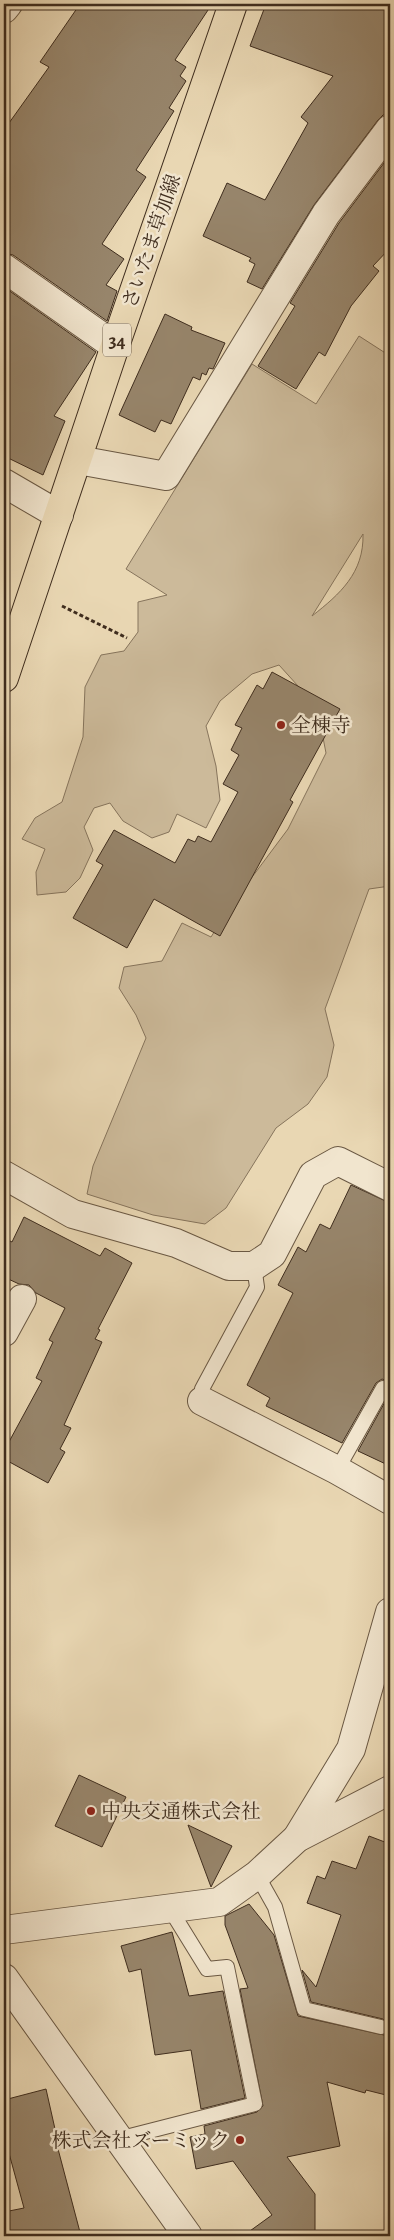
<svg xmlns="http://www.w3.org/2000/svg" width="394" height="2240" font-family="Alegreya,'Noto Serif JP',serif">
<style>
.green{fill:#ccba9a;stroke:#86745c;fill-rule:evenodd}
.building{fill:#97856b;stroke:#3f2d1e}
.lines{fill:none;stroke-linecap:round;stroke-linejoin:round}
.service-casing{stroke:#6a5843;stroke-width:16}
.minor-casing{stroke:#6a5843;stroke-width:30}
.tertiary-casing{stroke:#6a5843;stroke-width:30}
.primary-casing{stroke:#3f2d1e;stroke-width:30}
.path{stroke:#3f2d1e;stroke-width:3;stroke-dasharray:4 2.5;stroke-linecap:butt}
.service{stroke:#f1e5ce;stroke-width:14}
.minor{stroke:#f1e5ce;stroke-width:28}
.tertiary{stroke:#f1e5ce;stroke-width:28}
.primary{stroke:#e9d7b3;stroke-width:28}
.poi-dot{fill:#8f2418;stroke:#f1e5ce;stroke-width:2}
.labels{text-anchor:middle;stroke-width:5;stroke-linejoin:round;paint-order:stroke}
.shield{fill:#f1e5ce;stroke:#746453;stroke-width:1}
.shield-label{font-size:19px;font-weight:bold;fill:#3f2d1e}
.street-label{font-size:20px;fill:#3f2d1e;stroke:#f1e5ce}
.poi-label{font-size:20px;fill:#3f2d1e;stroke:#f1e5ce;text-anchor:start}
</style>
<rect width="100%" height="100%" fill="#e9d7b3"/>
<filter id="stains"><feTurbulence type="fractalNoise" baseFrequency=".004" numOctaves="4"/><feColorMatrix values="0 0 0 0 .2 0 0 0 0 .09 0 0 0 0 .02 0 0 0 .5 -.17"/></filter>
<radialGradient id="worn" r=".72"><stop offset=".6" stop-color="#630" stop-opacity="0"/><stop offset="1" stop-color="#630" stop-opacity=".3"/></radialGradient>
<path class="green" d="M 359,336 L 390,356 L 390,886 L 369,889 L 325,1009 L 334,1045 L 327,1077 L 308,1104 L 276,1128 L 226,1208 L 205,1224 L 153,1215 L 87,1194 L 93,1166 L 146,1038 L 136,1015 L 119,988 L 124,967 L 162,961 L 182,923 L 211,937 L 232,904 L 288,829 L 326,753 L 317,707 L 279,665 L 252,674 L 220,701 L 206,726 L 216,766 L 220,800 L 206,828 L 177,814 L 169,832 L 152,838 L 123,821 L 110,803 L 94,808 L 84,827 L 93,850 L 80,878 L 66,892 L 37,895 L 36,872 L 45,849 L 22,839 L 35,818 L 62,802 L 83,737 L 85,687 L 101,655 L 124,651 L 138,632 L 138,602 L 167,595 L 126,569 L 252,364 L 316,404 ZM 363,534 C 364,573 340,594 312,616 Z"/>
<g class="building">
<path d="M 80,4 L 212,4 L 175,60 L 186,67 L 180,76 L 186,81 L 169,108 L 174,111 L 136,170 L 146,177 L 102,244 L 124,259 L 106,285 L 117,291 L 107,321 L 13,255 L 4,253 L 4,130 L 49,67 L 40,62 Z"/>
<path d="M 266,4 L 390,4 L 390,114 L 383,115 L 378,120 L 314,205 L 262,289 L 247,282 L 255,264 L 249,261 L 251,258 L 203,236 L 227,183 L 265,200 L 308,123 L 301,117 L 333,76 L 250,46 Z"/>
<path d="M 390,155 L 390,248 L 373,266 L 379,271 L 351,306 L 325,356 L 319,352 L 296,389 L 258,366 L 295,306 L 290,303 L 339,223 Z"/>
<path d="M 4,287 L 96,352 L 54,416 L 65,421 L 43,475 L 4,456 Z"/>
<path d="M 165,314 L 192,327 L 191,330 L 225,343 L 213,369 L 209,368 L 206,375 L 202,373 L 200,380 L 193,377 L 171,424 L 161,420 L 155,432 L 119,415 Z"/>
<path d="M 272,672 L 340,709 L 290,800 L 293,802 L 220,936 L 154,899 L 127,948 L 73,918 L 103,865 L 96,861 L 114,830 L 175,863 L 188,839 L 195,842 L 198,836 L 211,842 L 238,792 L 223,784 L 239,755 L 231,750 L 242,728 L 235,725 L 257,685 L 263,689 Z"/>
<path d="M 351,1185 L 390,1203 L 390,1382 L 382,1379 L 376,1383 L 342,1443 L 266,1406 L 270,1398 L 247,1385 L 293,1293 L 278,1285 L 298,1247 L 306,1252 L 320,1224 L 330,1229 Z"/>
<path d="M 24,1217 L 100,1256 L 105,1248 L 132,1263 L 98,1329 L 100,1330 L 95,1339 L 102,1342 L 64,1425 L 71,1428 L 60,1449 L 65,1452 L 48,1483 L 4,1459 L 4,1451 L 42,1381 L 36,1378 L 53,1342 L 49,1340 L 65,1308 L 36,1293 L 29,1285 L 19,1284 L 4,1277 L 4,1238 L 12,1242 Z"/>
<path d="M 386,1400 L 390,1401 L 390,1466 L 358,1451 Z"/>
<path d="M 79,1775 L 126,1797 L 102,1847 L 55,1826 Z"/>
<path d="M 188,1825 L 232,1846 L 211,1887 Z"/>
<path d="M 369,1836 L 390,1844 L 390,2096 L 366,2090 L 365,2093 L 327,2082 L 340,2146 L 287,2157 L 315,2194 L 315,2236 L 243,2236 L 272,2215 L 233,2161 L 196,2169 L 190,2137 L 205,2134 L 204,2126 L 257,2112 L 263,2106 L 240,1989 L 248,1988 L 225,1925 L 225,1916 L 249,1904 L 274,1935 L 298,2016 L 384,2035 L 389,2029 L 389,2025 L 383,2019 L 311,2002 L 302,1970 L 316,1987 L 341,1915 L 307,1903 L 317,1876 L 325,1879 L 332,1861 L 356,1869 Z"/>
<path d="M 172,1932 L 189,1996 L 223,1991 L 245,2098 L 201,2109 L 191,2050 L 155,2055 L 141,1969 L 129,1972 L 121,1946 Z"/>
<path d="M 46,2089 L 55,2129 L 53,2130 L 81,2236 L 4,2236 L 4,2212 L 24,2208 L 4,2135 L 4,2100 Z"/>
</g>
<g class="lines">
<g class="service-casing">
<g id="service">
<path d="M 202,1401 L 202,1389 L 257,1287 L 254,1266"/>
<path d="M 337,1470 L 383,1388 L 390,1392"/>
<path d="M 257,1875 L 275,1907 L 304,2009 L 381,2027"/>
<path d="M 118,2139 L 255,2104 L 227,1967 L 207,1969 L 170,1909"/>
</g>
</g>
<g class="minor-casing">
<g id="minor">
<path d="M 4,9 L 8,4"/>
<path d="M 4,268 L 115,346"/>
<path d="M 78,460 L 166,476 L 326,214 L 390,129"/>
<path d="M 4,483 L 59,515"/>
<path d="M 4,1175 L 73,1214 L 176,1243 L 229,1266 L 254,1266 L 272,1254 L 313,1175 L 338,1161 L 390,1187"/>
<path d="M 4,1332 L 22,1299"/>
<path d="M 202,1401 L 337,1470 L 390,1500"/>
<path d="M 297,1838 L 351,1749 L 390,1612"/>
<path d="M 4,1930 L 219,1902 L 257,1875 L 297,1838 L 390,1790"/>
</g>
</g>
<g class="tertiary-casing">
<path id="tertiary" d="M 4,1978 L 188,2236"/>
</g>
<g class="primary-casing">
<path id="primary" d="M 4,678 L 115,346 L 233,4"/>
</g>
<path class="path" d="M 62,606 L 127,638"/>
<use href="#service" class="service"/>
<use href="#minor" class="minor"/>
<use href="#tertiary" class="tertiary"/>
<use href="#primary" class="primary"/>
</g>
<g class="poi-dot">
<circle cx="281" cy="725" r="5"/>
<circle cx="91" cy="1811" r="5"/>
<circle cx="240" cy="2140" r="5"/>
</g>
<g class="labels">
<rect class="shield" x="103" y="323.5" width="28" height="33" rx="4"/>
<g class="shield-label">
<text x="117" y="347">34</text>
</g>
<g class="street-label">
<text transform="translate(151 241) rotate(-71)" y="7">さいたま草加線</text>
</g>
<g class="poi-label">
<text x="291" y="732">全棟寺</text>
<text x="101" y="1818">中央交通株式会社</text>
<text x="230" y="2147" text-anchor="end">株式会社ズーミック</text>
</g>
</g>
<rect width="394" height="2240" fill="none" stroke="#e9d7b3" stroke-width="20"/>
<rect x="5" y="5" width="384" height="2230" fill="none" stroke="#3f2d1e" stroke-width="2.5"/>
<rect x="10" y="10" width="374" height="2220" fill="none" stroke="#3f2d1e"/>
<rect width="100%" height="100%" filter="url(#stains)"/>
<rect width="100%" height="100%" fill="url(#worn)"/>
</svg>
